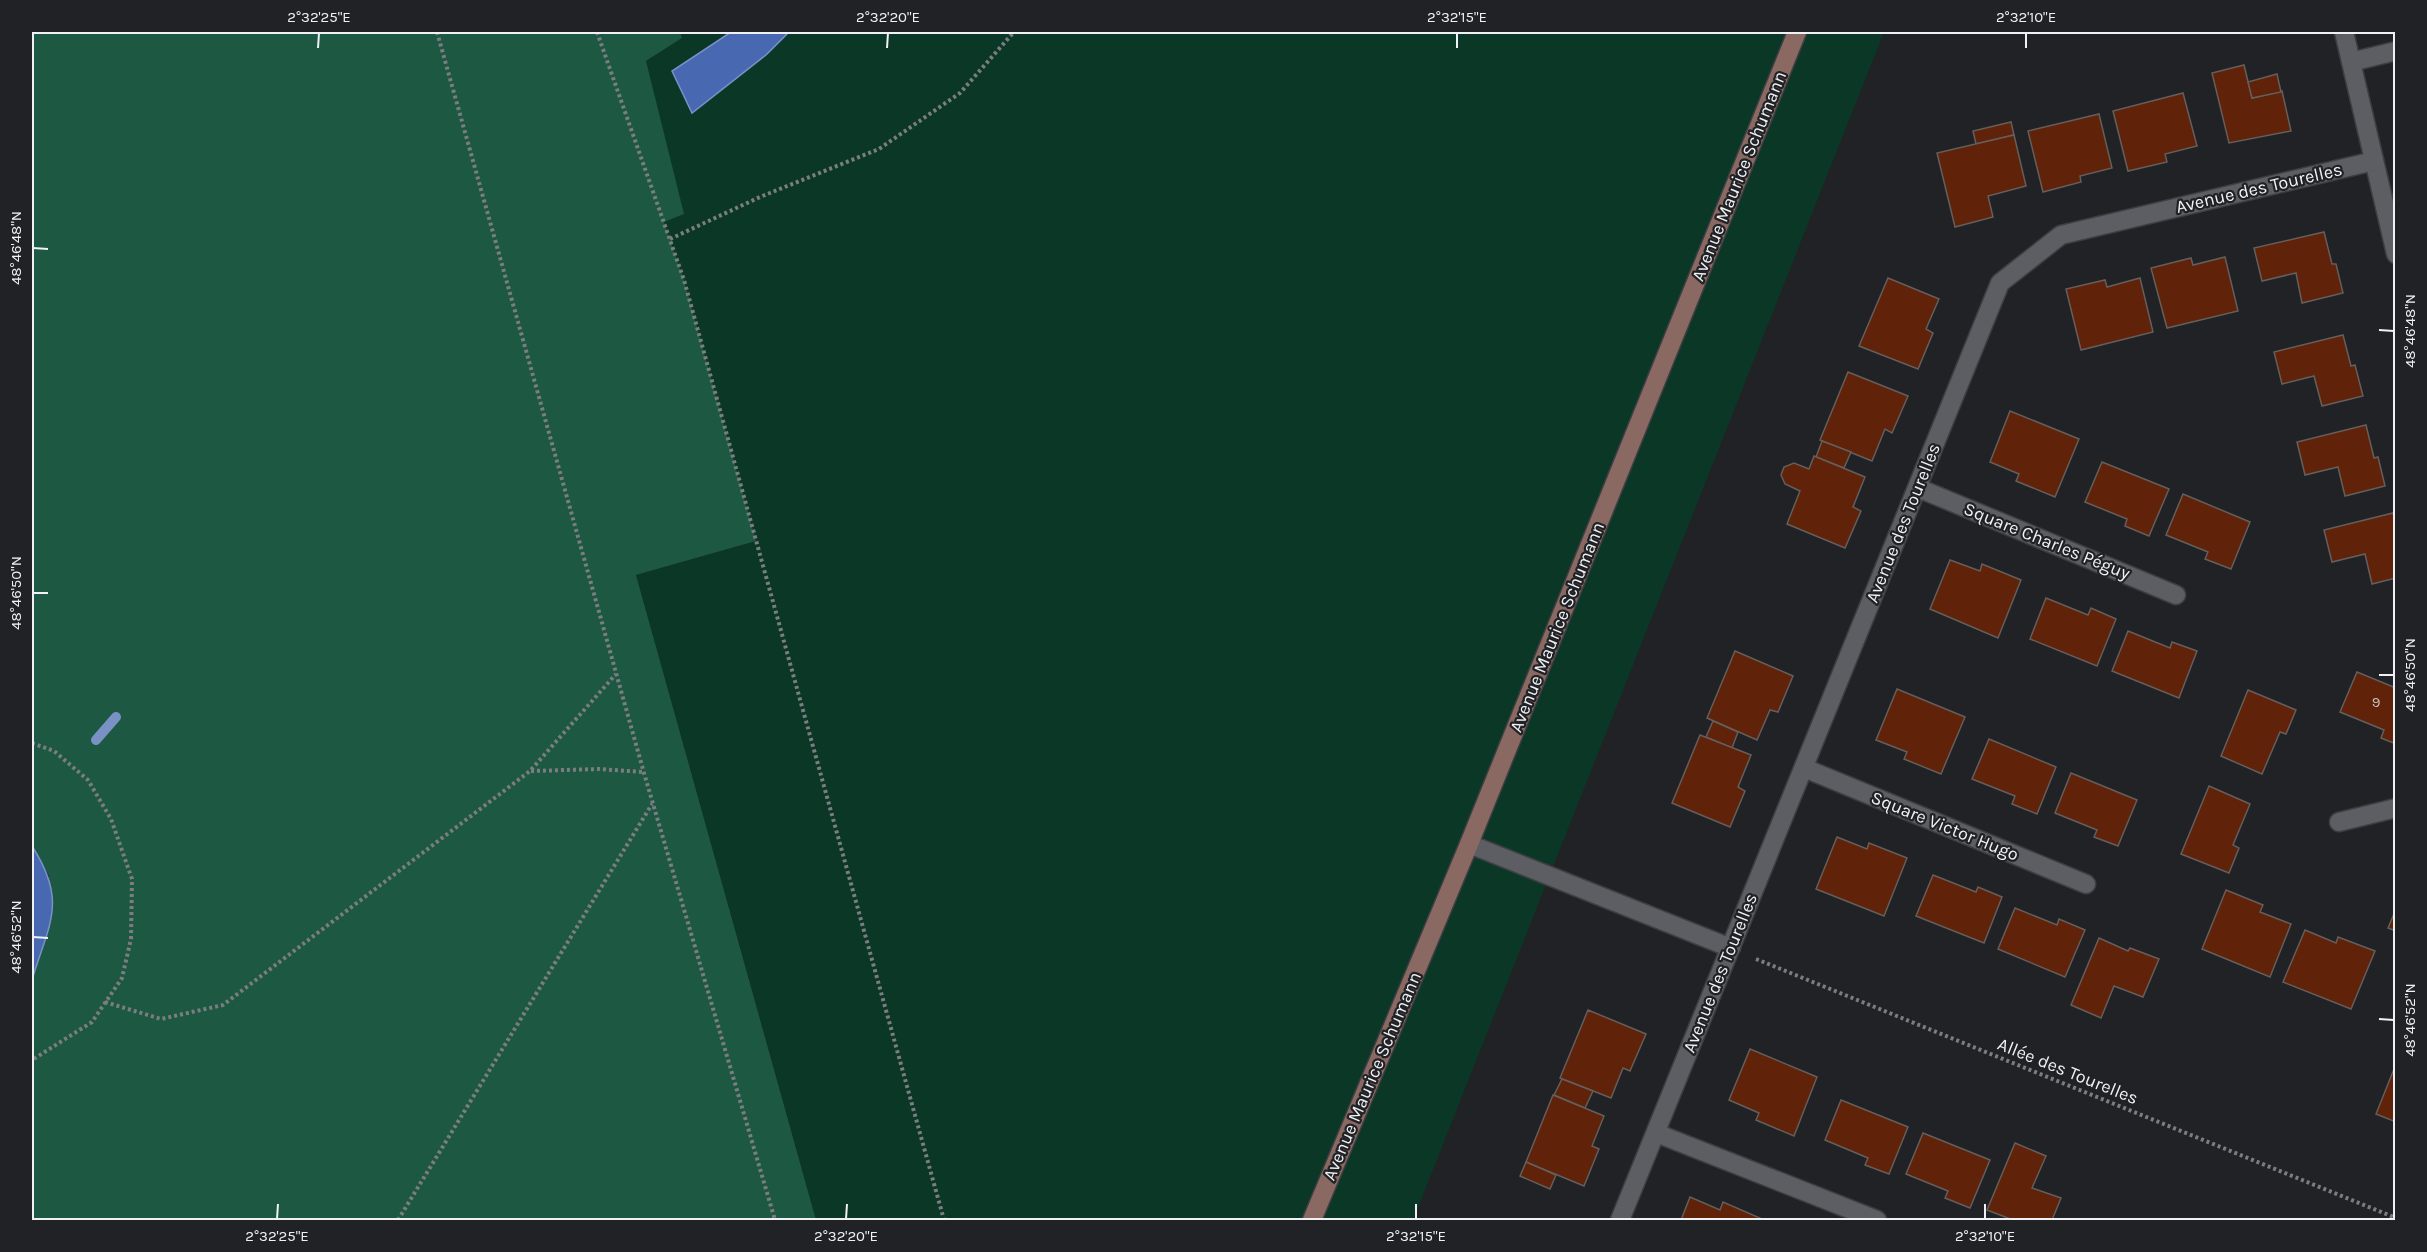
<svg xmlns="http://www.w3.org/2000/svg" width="2427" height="1252" font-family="Karla,sans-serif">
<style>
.green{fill:#0b3727}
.forest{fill:#1c5842}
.water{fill:#4868b2;stroke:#7a91c6;stroke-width:1.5}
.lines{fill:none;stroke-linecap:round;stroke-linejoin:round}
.stream{stroke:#7a91c6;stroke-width:10}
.building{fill:#602208;stroke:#645e5c;stroke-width:1.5}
.street-casing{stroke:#3c3e41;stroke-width:21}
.secondary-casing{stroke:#3c3e41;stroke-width:21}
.path{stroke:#7b7d80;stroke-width:4;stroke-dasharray:3 3;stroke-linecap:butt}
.street{stroke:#5c5e63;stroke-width:18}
.secondary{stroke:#8b6963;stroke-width:18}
.ticks{fill:none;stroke:#eff1f4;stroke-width:2}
.labels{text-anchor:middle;stroke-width:4.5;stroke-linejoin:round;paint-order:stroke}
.number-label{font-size:15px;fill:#cbbdb9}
.street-label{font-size:18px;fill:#eff1f4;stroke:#202226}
.neatline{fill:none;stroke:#eff1f4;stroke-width:2}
.ticks-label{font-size:15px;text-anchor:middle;fill:#eff1f4}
</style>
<rect width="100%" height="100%" fill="#202226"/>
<path class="green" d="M 680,32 L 731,32 L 697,53 L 766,55 L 789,32 L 1884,32 L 1413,1220 L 816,1220 L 636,575 L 756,541 L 664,221 L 683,214 L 646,61 L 682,38 Z"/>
<path class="forest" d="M 32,32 L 680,32 L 682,38 L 646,61 L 684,214 L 664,222 L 684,280 L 756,541 L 636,575 L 816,1220 L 32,1220 L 32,980 L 38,959 L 49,876 L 32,846 Z"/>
<g class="water">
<path d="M 731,32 L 789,32 L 766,55 L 692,113 L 672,71 Z"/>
<path d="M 32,846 C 68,902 49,923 32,980 Z"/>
</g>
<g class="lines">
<path class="stream" d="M 96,740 L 116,717"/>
</g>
<g class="building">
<path d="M 2244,65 L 2252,98 L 2282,91 L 2291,131 L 2229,143 L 2212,73 Z"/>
<path d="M 2277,74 L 2281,92 L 2252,98 L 2248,82 Z"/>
<path d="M 2183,93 L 2197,146 L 2165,154 L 2167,162 L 2128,171 L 2113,111 Z"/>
<path d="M 2099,114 L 2112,168 L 2080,176 L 2081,182 L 2043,192 L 2028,131 Z"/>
<path d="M 2011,122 L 2014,135 L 1976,144 L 1973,131 Z"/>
<path d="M 2014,135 L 2026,186 L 1988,196 L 1993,217 L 1955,227 L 1937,153 Z"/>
<path d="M 2324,232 L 2332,264 L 2336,264 L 2343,293 L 2302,303 L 2296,273 L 2262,281 L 2254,248 Z"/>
<path d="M 2225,257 L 2238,311 L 2167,328 L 2151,268 L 2191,258 L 2193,265 Z"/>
<path d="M 1888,278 L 1939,299 L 1926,329 L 1933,333 L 1918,369 L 1859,346 Z"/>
<path d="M 2140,278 L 2153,332 L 2081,350 L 2066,289 L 2105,280 L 2107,287 Z"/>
<path d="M 2343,335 L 2351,366 L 2355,365 L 2363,396 L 2322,406 L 2314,376 L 2282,384 L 2274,352 Z"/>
<path d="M 1848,372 L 1908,396 L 1892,433 L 1885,429 L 1872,461 L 1820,440 Z"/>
<path d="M 2010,411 L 2079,439 L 2055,497 L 2016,481 L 2019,474 L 1990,462 Z"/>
<path d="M 2366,425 L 2374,458 L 2378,457 L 2385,486 L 2345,496 L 2338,467 L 2305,475 L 2297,442 Z"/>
<path d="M 1822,441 L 1851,452 L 1844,468 L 1816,457 Z"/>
<path d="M 1814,456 L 1865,477 L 1853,507 L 1861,511 L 1845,548 L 1787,524 L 1800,491 L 1785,484 L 1781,475 L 1784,467 L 1794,463 L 1809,469 Z"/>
<path d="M 2102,462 L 2169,489 L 2149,536 L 2125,526 L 2127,519 L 2085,502 Z"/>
<path d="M 2183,494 L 2250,522 L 2231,569 L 2205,559 L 2208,552 L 2166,535 Z"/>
<path d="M 2393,513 L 2396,523 L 2396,578 L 2372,584 L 2365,554 L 2332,562 L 2324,530 Z"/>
<path d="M 1950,560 L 1980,571 L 1982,564 L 2021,580 L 1998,638 L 1930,609 Z"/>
<path d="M 2046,598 L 2088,615 L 2091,608 L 2116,619 L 2097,666 L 2030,639 Z"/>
<path d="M 2128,631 L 2170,648 L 2172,642 L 2197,651 L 2179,698 L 2112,671 Z"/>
<path d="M 1735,651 L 1793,676 L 1778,712 L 1770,710 L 1757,740 L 1707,718 Z"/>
<path d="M 2357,672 L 2396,688 L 2396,744 L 2381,738 L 2384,730 L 2340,712 Z"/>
<path d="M 1897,689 L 1965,717 L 1941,774 L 1904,759 L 1907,752 L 1876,740 Z"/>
<path d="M 2248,690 L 2296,710 L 2286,734 L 2280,732 L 2262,774 L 2221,756 Z"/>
<path d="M 1713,721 L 1738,732 L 1732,748 L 1706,737 Z"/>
<path d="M 1700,735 L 1751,755 L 1738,787 L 1745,791 L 1730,827 L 1672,803 Z"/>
<path d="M 1989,739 L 2056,767 L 2037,814 L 2012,804 L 2015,796 L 1972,779 Z"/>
<path d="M 2071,773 L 2137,800 L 2118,846 L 2094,837 L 2097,830 L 2055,813 Z"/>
<path d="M 2209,786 L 2250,804 L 2233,845 L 2239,848 L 2229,873 L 2181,854 Z"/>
<path d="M 1837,837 L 1867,849 L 1869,843 L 1907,858 L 1884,916 L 1816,889 Z"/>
<path d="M 1933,875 L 1976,892 L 1978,887 L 2002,897 L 1984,943 L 1916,916 Z"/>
<path d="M 2226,890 L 2263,905 L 2260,912 L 2291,924 L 2270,977 L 2202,949 Z"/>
<path d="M 2015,908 L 2057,925 L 2059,919 L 2085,930 L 2065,977 L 1998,949 Z"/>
<path d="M 2396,909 L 2396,931 L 2388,928 Z"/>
<path d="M 2305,930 L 2336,943 L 2338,937 L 2375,951 L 2351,1009 L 2283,982 Z"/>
<path d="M 2099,938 L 2128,951 L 2130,948 L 2159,959 L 2143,997 L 2114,986 L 2101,1018 L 2071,1005 Z"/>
<path d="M 1588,1010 L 1646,1034 L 1630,1071 L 1623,1068 L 1611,1098 L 1560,1078 Z"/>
<path d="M 1750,1049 L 1817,1077 L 1794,1136 L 1756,1120 L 1759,1113 L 1729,1100 Z"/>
<path d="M 2396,1064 L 2396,1122 L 2376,1114 Z"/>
<path d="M 1562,1079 L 1593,1091 L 1585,1108 L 1554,1095 Z"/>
<path d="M 1553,1095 L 1604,1116 L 1592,1146 L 1599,1149 L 1584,1186 L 1526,1162 Z"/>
<path d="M 1841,1100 L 1908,1127 L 1889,1174 L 1865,1165 L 1868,1158 L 1825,1140 Z"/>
<path d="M 1923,1133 L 1990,1160 L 1970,1208 L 1945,1198 L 1948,1191 L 1906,1174 Z"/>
<path d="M 2015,1143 L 2046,1156 L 2032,1188 L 2061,1198 L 2052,1220 L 2013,1220 L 1987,1210 Z"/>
<path d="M 1526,1162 L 1556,1175 L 1550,1189 L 1520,1176 Z"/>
<path d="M 1690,1197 L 1720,1210 L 1723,1202 L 1760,1218 L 1759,1220 L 1681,1220 Z"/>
</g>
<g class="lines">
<g class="street-casing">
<g id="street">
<path d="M 2344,32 L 2396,254"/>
<path d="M 2351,62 L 2396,51"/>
<path d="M 1918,488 L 2176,595"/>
<path d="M 1804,768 L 2086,884"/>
<path d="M 2339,822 L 2396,808"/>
<path d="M 1469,844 L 1731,948"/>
<path d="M 1656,1133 L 1877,1220"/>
<path d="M 1620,1220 L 2000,283 L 2061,235 L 2374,161"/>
</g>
</g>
<g class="secondary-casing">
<path id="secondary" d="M 1312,1220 L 1469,844 L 1797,32"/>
</g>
<g class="path">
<path d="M 437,32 L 644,773 L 775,1220"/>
<path d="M 597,32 L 684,280 L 944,1220"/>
<path d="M 670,239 L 760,197 L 879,149 L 960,93 L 1014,32"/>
<path d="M 32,743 L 54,751 L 88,780 L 111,819 L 132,879 L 131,939 L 122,978 L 92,1022 L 32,1060"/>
<path d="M 531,771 L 599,769 L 643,772"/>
<path d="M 1756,959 L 2396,1218"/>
<path d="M 105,1002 L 161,1019 L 223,1005 L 530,771 L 616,674"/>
<path d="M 398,1220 L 652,804"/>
</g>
<use href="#street" class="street"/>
<use href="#secondary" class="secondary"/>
</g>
<path class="ticks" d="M 318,48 L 319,33M 887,48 L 888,33M 1457,48 L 1457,33M 2026,48 L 2026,33M 33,248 L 48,249M 2379,330 L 2394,331M 33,593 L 48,593M 2379,675 L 2394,675M 33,937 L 48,938M 2379,1019 L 2394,1020M 277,1219 L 278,1204M 846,1219 L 847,1204M 1416,1219 L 1416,1204M 1985,1219 L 1985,1204"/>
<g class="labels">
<g class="number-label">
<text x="2376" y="707">9</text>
</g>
<g class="street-label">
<text transform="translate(1739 176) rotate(-68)" y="6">Avenue Maurice Schumann</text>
<text transform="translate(2259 188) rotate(-13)" y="6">Avenue des Tourelles</text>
<text transform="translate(1903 523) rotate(-68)" y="6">Avenue des Tourelles</text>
<text transform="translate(2047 541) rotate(22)" y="6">Square Charles Péguy</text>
<text transform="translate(1557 627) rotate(-68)" y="6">Avenue Maurice Schumann</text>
<text transform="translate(1945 826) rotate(22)" y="6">Square Victor Hugo</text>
<text transform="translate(1720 973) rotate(-68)" y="6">Avenue des Tourelles</text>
<text transform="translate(2068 1071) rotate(22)" y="6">Allée des Tourelles</text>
<text transform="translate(1372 1076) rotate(-67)" y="6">Avenue Maurice Schumann</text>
</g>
</g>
<rect width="2427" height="1252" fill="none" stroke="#202226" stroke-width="66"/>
<rect x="33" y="33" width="2361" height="1186" class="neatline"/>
<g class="ticks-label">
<text x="319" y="22">2°32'25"E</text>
<text x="888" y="22">2°32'20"E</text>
<text x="1457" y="22">2°32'15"E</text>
<text x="2026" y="22">2°32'10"E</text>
<text transform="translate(16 248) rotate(-90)" y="5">48°46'48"N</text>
<text transform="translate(2410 331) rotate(-90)" y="5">48°46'48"N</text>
<text transform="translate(16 593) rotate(-90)" y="5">48°46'50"N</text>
<text transform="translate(2410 675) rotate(-90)" y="5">48°46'50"N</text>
<text transform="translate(16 937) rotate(-90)" y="5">48°46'52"N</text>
<text transform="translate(2410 1020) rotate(-90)" y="5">48°46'52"N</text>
<text x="277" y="1241">2°32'25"E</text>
<text x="846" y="1241">2°32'20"E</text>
<text x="1416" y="1241">2°32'15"E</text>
<text x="1985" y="1241">2°32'10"E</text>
</g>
</svg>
